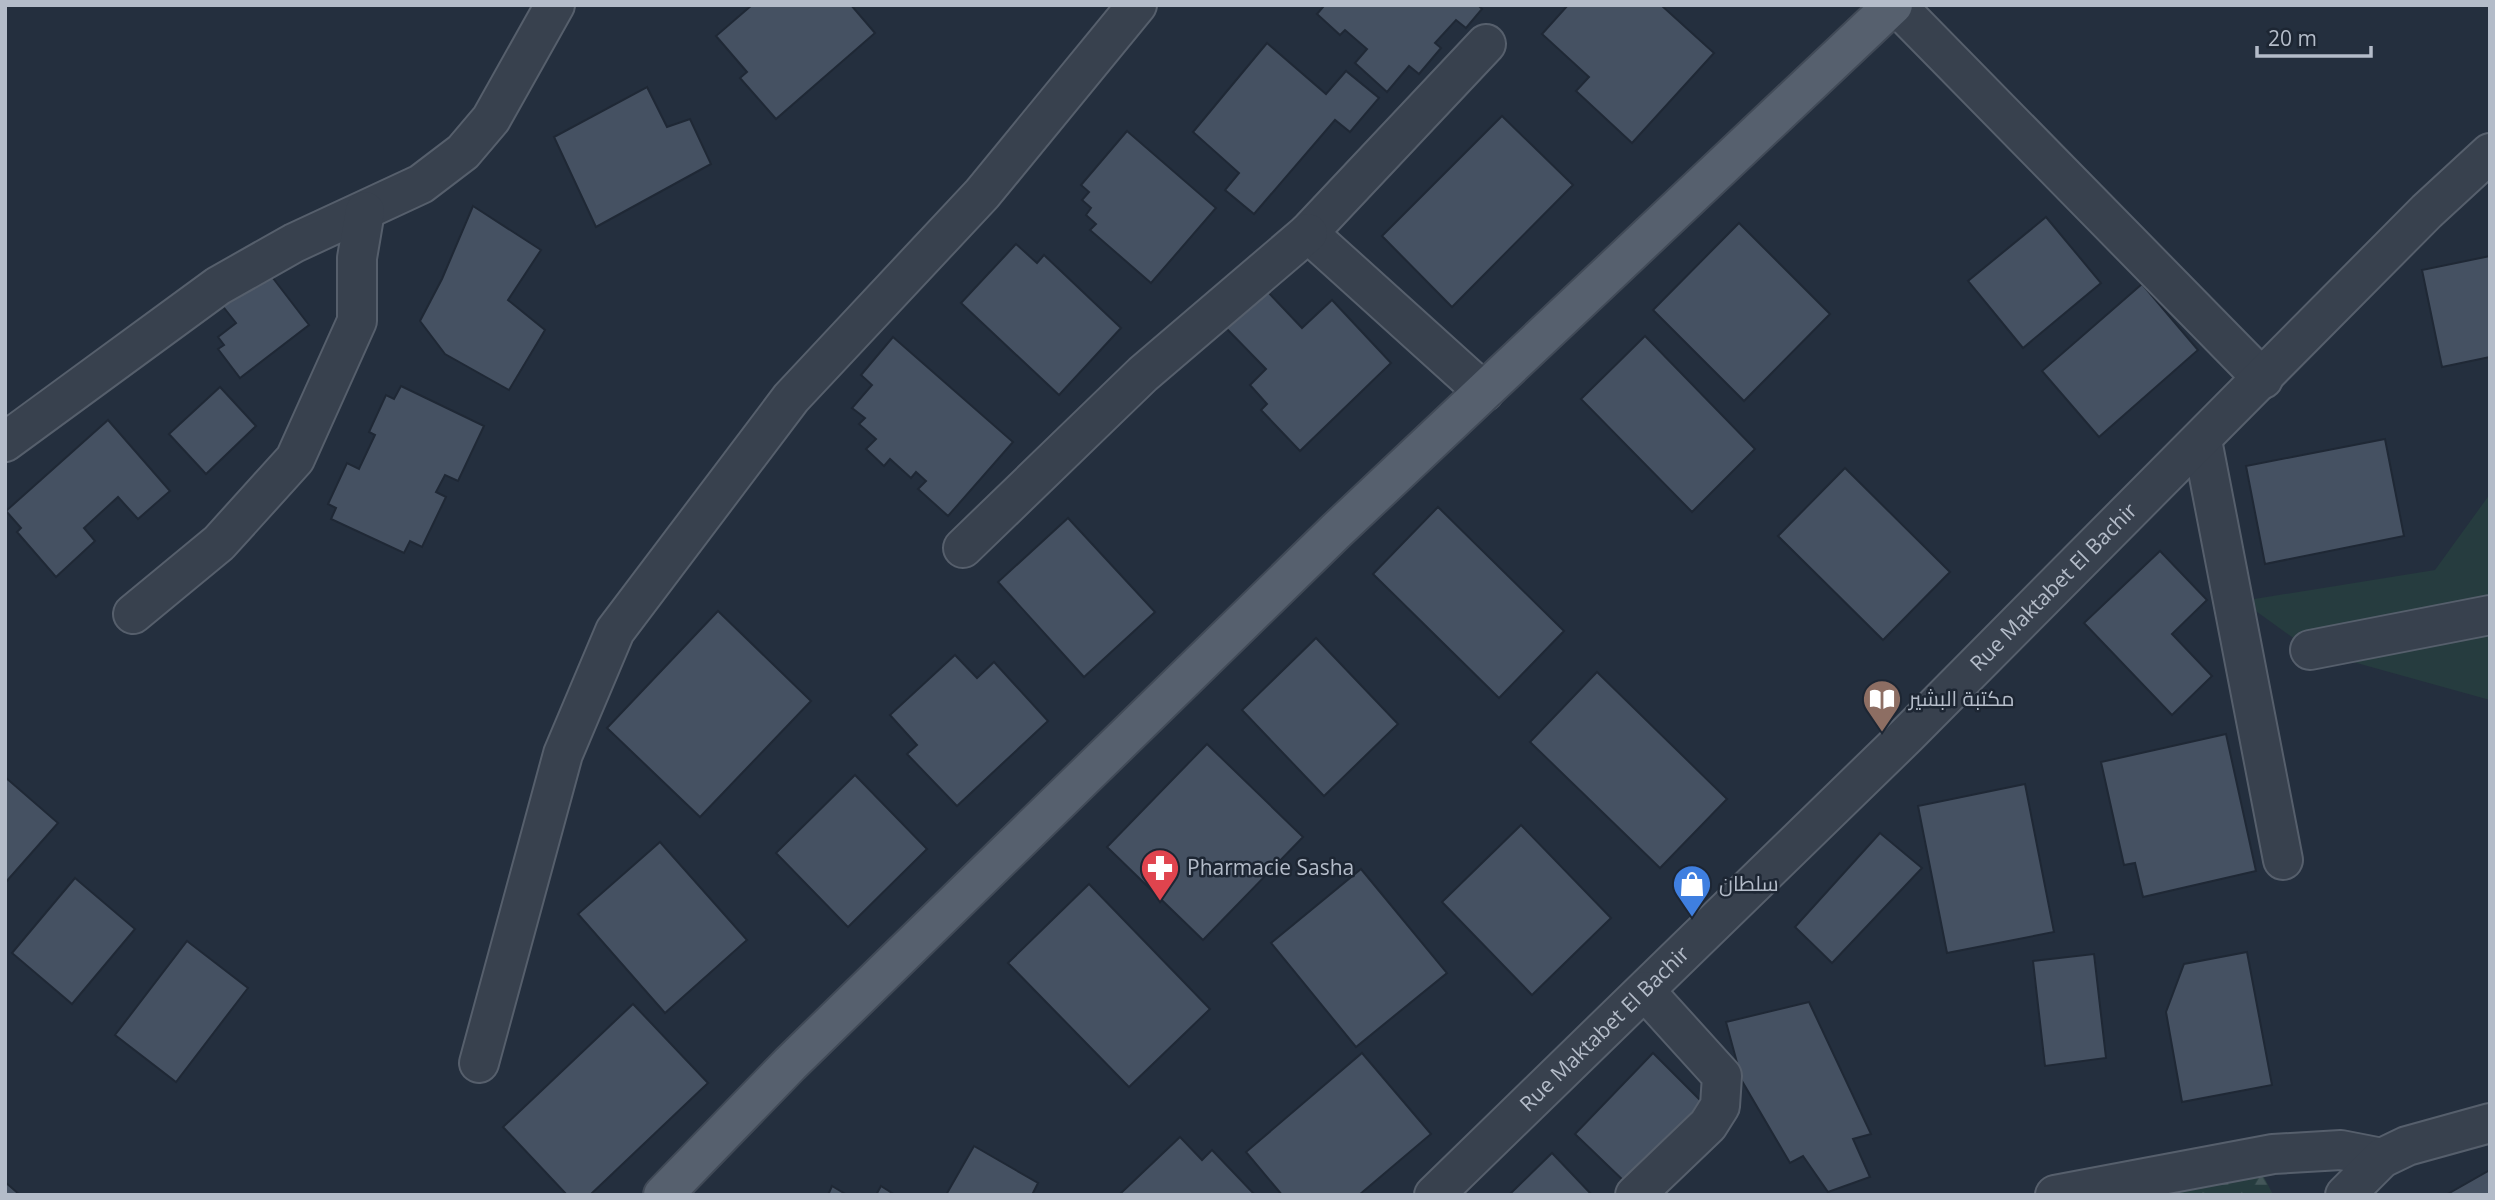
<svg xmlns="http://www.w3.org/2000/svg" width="2495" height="1200" font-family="'Open Sans',Cairo,sans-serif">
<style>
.green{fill:#263c3f}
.forest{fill:url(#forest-firs)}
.building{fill:#455162;stroke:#1f2835;stroke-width:2}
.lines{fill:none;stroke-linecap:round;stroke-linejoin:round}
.minor-casing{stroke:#565f6c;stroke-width:42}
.major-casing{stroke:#414a57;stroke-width:42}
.minor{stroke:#38414e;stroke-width:38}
.major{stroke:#56606e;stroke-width:38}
.labels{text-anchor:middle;stroke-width:5;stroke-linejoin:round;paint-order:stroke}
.street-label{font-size:21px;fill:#b4bcc9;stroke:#1d2633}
.poi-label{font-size:21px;fill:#b4bcc9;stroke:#1d2633;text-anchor:start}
</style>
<defs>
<pattern id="forest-firs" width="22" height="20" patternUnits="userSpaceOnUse" patternTransform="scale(1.75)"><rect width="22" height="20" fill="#263c3f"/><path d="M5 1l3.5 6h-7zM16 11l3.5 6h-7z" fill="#435659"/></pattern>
</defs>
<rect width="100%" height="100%" fill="#242f3e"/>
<path class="green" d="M 2490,494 L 2490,700 L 2310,650 L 2242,601 L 2435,570 Z"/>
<path class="forest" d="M 2263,1175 L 2273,1195 L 2171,1195 L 2173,1190 Z"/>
<g class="building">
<path d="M 752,5 L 851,5 L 875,33 L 776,119 L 740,78 L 747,72 L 716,36 Z"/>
<path d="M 1321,5 L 1478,5 L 1482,9 L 1466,28 L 1456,20 L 1435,43 L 1441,48 L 1419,74 L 1409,66 L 1387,92 L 1355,63 L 1367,49 L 1345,30 L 1340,35 L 1317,14 L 1323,7 Z"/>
<path d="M 1568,5 L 1661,5 L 1714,53 L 1632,143 L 1576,91 L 1589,77 L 1542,34 Z"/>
<path d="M 1267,43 L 1326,94 L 1346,71 L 1379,98 L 1350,132 L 1335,120 L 1254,214 L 1225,190 L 1239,173 L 1193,132 Z"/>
<path d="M 647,87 L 667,127 L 690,119 L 711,164 L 596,227 L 554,137 Z"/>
<path d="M 1502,116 L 1573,185 L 1452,307 L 1382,236 Z"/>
<path d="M 1127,131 L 1216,208 L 1151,283 L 1090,230 L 1096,224 L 1086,215 L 1091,208 L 1082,200 L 1089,192 L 1081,185 Z"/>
<path d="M 473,206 L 541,250 L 508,300 L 545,330 L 509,390 L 445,354 L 420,321 L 442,279 Z"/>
<path d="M 2046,217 L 2101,283 L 2023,348 L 1968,281 Z"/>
<path d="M 1739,223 L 1830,314 L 1744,401 L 1653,310 Z"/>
<path d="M 1016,244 L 1037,263 L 1044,255 L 1121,328 L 1059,395 L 961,303 Z"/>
<path d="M 2490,256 L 2490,357 L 2442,367 L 2422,270 Z"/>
<path d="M 266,269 L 309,325 L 240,378 L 218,349 L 224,345 L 218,337 L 236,323 L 221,304 Z"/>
<path d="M 2142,284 L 2198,350 L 2099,437 L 2042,371 Z"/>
<path d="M 1265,289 L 1302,328 L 1332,300 L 1391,363 L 1300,451 L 1261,410 L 1267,404 L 1250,385 L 1266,369 L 1225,327 Z"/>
<path d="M 1645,336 L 1755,449 L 1692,512 L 1581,399 Z"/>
<path d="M 893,337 L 1013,442 L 948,516 L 918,489 L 926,481 L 916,472 L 911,478 L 890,459 L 884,466 L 866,449 L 876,439 L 859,424 L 865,418 L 852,408 L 872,385 L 861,375 Z"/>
<path d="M 401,386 L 484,426 L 458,481 L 445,475 L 436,492 L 446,497 L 422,547 L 410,541 L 404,553 L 331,519 L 336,508 L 328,504 L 347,463 L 359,469 L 375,435 L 369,432 L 386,395 L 394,399 Z"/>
<path d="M 220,387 L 256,426 L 206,474 L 169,434 Z"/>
<path d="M 108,420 L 170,491 L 138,519 L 118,497 L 84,528 L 95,541 L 56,577 L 17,532 L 21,528 L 6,511 Z"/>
<path d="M 2385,439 L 2404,536 L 2265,564 L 2246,466 Z"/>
<path d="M 1845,468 L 1950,572 L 1883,640 L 1778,536 Z"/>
<path d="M 1438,507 L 1564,631 L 1499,698 L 1373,574 Z"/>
<path d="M 1068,518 L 1155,612 L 1084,677 L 998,582 Z"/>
<path d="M 2160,551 L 2207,600 L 2172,634 L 2212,676 L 2172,715 L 2084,623 Z"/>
<path d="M 718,611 L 811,701 L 700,817 L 607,728 Z"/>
<path d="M 1316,638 L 1398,724 L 1324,796 L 1242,710 Z"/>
<path d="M 955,655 L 977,678 L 994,662 L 1048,721 L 957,806 L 907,754 L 917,745 L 890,715 Z"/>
<path d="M 1597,672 L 1727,799 L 1660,868 L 1530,742 Z"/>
<path d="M 2226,734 L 2256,871 L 2143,897 L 2135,863 L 2124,865 L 2101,762 Z"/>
<path d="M 1207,744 L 1303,837 L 1203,940 L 1107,847 Z"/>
<path d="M 855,775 L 927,849 L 848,927 L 776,853 Z"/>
<path d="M 5,777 L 58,823 L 5,883 Z"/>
<path d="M 2025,784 L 2054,932 L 1947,953 L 1918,806 Z"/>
<path d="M 1521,825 L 1611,918 L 1532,995 L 1442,902 Z"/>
<path d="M 1880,833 L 1922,868 L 1832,963 L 1795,927 Z"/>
<path d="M 660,842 L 747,940 L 665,1013 L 578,914 Z"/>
<path d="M 1361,869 L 1447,973 L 1356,1047 L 1271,943 Z"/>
<path d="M 75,878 L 135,929 L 72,1004 L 12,953 Z"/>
<path d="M 1089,884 L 1210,1009 L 1129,1087 L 1008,963 Z"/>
<path d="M 187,941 L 248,988 L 176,1082 L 115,1035 Z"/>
<path d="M 2247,952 L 2272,1085 L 2182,1102 L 2166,1012 L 2184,964 Z"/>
<path d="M 2094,954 L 2106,1058 L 2045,1066 L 2033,961 Z"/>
<path d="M 1809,1002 L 1871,1134 L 1853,1139 L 1870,1177 L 1828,1192 L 1803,1156 L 1790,1163 L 1742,1081 L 1726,1022 Z"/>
<path d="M 633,1004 L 708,1083 L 590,1195 L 567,1195 L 503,1127 Z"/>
<path d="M 1362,1053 L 1431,1134 L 1359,1195 L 1282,1195 L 1246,1152 Z"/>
<path d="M 1653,1053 L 1704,1104 L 1627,1184 L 1575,1134 Z"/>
<path d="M 1180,1137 L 1202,1160 L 1212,1150 L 1255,1195 L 1120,1194 Z"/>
<path d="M 974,1146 L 1038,1183 L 1032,1195 L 946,1195 Z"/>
<path d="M 1552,1153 L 1592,1195 L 1509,1195 Z"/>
<path d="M 2490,1170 L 2490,1195 L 2446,1195 Z"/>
<path d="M 5,1182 L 20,1195 L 5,1195 Z"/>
<path d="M 832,1186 L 847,1195 L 828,1195 Z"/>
<path d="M 881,1186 L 895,1195 L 876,1195 Z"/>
</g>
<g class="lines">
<g class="minor-casing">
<g id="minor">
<path d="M 1896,5 L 2263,379"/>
<path d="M 1484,392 L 1308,233 L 1486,44"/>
<path d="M 2202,440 L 2283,860"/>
<path d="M 5,442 L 218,286 L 294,243 L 421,184 L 463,152 L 491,119 L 555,5"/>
<path d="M 963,548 L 1143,374 L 1308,233"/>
<path d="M 133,614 L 219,543 L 295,459 L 357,321 L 357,258 L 365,211"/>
<path d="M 2310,650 L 2490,615"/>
<path d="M 479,1063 L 563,754 L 615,631 L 791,398 L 982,194 L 1137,5"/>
<path id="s1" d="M 1434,1195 L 1907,735 L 2427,211 L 2490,153"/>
<path d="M 1635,1195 L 1708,1125 L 1720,1106 L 1722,1076 L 1645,991"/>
<path d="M 2055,1195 L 2273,1154 L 2341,1150 L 2382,1158"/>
<path d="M 2345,1195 L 2382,1158 L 2407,1146 L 2490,1123"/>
</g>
</g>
<g class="major-casing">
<path id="major" d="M 663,1195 L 790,1064 L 1336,531 L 1893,5"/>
</g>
<use href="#minor" class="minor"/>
<use href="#major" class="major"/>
</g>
<defs>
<g id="library-pin" transform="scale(2.0125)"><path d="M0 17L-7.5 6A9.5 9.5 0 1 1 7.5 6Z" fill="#8d6e63" stroke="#1d2633"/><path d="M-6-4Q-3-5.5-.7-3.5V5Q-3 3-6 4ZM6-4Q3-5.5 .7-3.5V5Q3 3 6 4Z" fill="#fff"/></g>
<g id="pharmacy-pin" transform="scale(2.0125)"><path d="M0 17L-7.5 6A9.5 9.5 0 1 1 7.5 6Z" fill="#e0444e" stroke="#1d2633"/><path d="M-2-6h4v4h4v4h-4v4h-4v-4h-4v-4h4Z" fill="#fff"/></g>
<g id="shop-pin" transform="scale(2.0125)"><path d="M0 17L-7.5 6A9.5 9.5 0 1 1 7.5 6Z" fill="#3f7fe0" stroke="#1d2633"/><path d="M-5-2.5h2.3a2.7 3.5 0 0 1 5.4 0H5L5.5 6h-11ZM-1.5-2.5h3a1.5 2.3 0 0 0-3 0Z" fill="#fff"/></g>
</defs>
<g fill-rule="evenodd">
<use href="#library-pin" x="1882" y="699"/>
<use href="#pharmacy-pin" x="1160" y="868"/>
<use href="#shop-pin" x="1692" y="884"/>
</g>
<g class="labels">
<g class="street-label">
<text dy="7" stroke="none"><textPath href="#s1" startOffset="868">Rue Maktabet El Bachir</textPath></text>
<text dy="7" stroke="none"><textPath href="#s1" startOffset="238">Rue Maktabet El Bachir</textPath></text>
</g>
<g class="poi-label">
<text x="1909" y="706">مكتبة البشير</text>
<text x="1187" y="875">Pharmacie Sasha</text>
<text x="1719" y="891">سلطان</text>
</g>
</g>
<rect width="2495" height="1200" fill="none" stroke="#b4bcc9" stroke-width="14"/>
<path d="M2257 46v10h114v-10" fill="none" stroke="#b4bcc9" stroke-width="3.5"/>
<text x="2268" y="46" font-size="21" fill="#b4bcc9" stroke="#1d2633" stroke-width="5" paint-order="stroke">20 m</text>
</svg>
